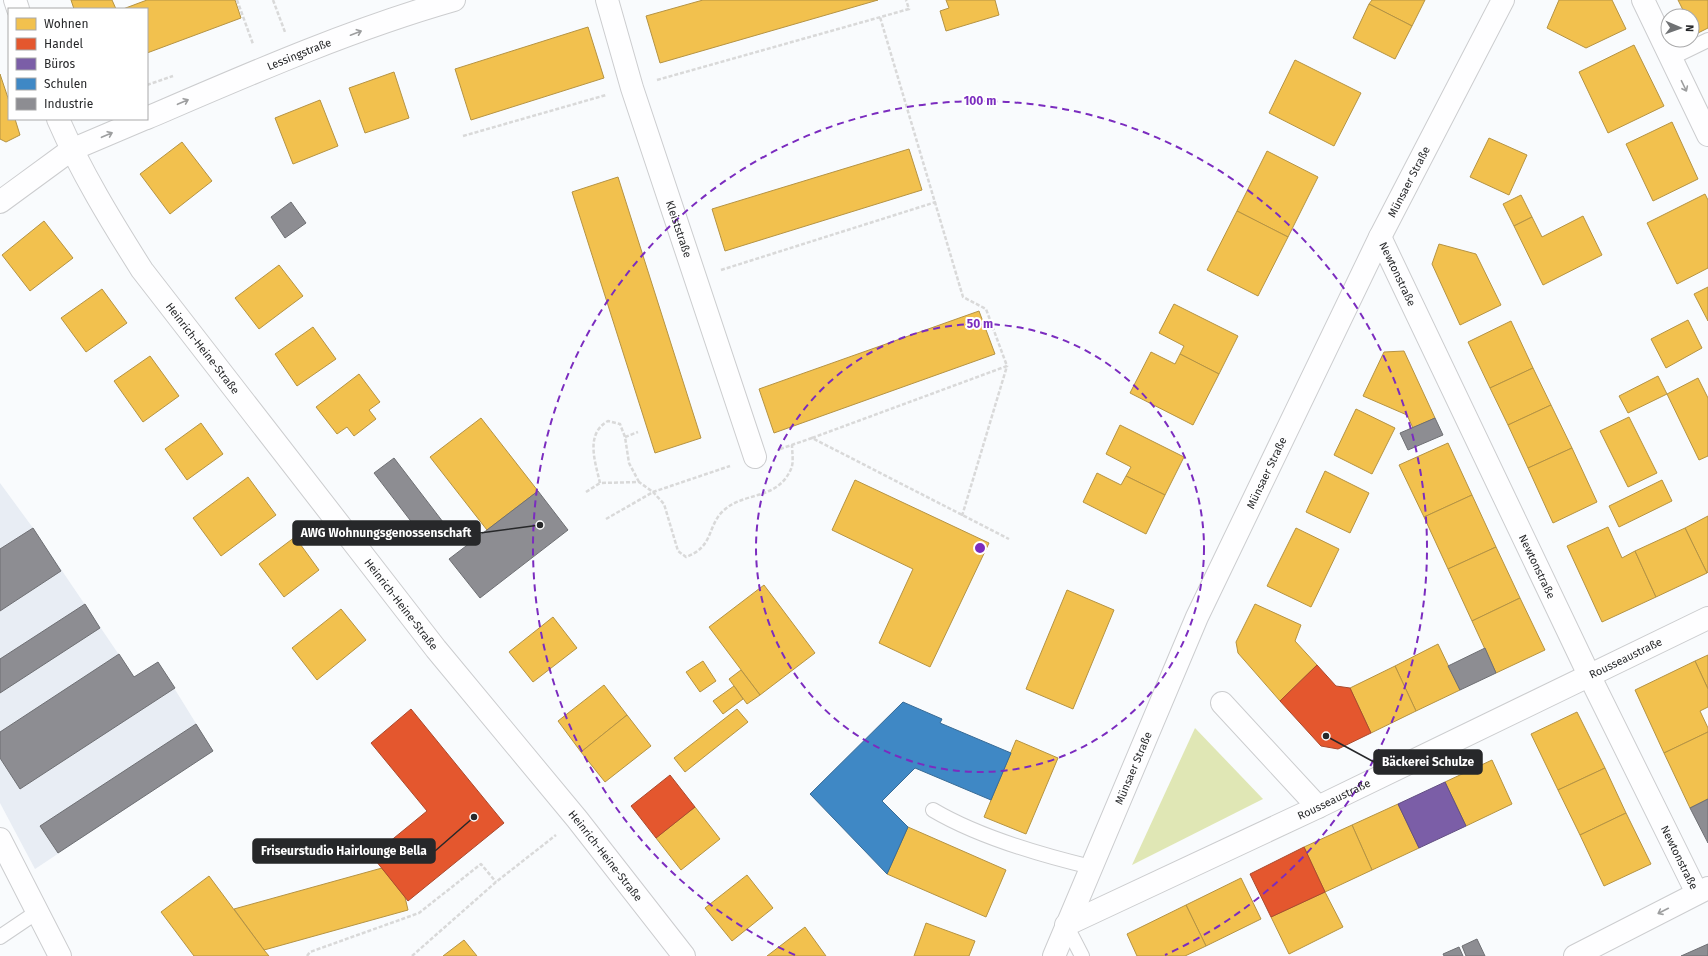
<svg xmlns="http://www.w3.org/2000/svg" width="1708" height="956" font-family="'Fira Sans',sans-serif">
<style>
.built{fill:#e8edf4}
.green{fill:#e0e7b5}
.homes{fill:#f2c14e;stroke:#b59343}
.shops{fill:#e4572e;stroke:#ab492d}
.offices{fill:#7b5ea7;stroke:#624e82}
.schools{fill:#3f88c5;stroke:#386b96}
.industry{fill:#8d8d92;stroke:#6e6f73}
.lines{fill:none;stroke-linecap:round;stroke-linejoin:round}
.service-casing{stroke:#cccdcf;stroke-width:16}
.minor-casing{stroke:#cccdcf;stroke-width:24}
.tertiary-casing{stroke:#cccdcf;stroke-width:24}
.path{stroke:#d9d9d9;stroke-width:2.5;stroke-dasharray:4 2;stroke-linecap:butt}
.service{stroke:#fefeff;stroke-width:14}
.minor{stroke:#fefeff;stroke-width:22}
.tertiary{stroke:#fefeff;stroke-width:22}
.oneway{stroke:#9d9e9f}
.ring{fill:none;stroke:#7b2cbf;stroke-width:2;stroke-dasharray:7 5}
.labels{text-anchor:middle;stroke-width:4;stroke-linejoin:round;paint-order:stroke}
.street-label{font-size:11px;fill:#27282a;stroke:#fff}
.centre{fill:#7b2cbf;stroke:#fff;stroke-width:2}
.ring-label{font-size:12px;text-anchor:middle;font-weight:bold;fill:#7b2cbf;stroke:#fff;stroke-width:4;stroke-linejoin:round;paint-order:stroke}
.leader{fill:none;stroke:#27282a;stroke-width:1.5}
.callout-dot{fill:#27282a;stroke:#fff;stroke-width:1.5}
.callout{fill:#27282a;stroke:#27282a;stroke-width:1.5}
.callout-label{font-size:12px;text-anchor:middle;font-weight:bold;fill:#fff}
</style>
<rect width="100%" height="100%" fill="#f9fbfd"/>
<path class="built" d="M 0,483 L 33,528 L 134,677 L 158,662 L 213,751 L 35,869 L 0,803 Z"/>
<path class="green" d="M 1195,728 L 1263,799 L 1132,865 Z"/>
<g class="homes">
<path d="M 71,0 L 112,0 L 116,9 L 74,9 Z"/>
<path d="M 147,0 L 235,0 L 241,18 L 147,53 L 147,9 L 123,9 Z"/>
<path d="M 703,0 L 878,0 L 660,63 L 646,16 Z"/>
<path d="M 946,0 L 995,0 L 999,15 L 946,31 L 940,11 L 949,8 Z"/>
<path d="M 1372,0 L 1425,0 L 1412,26 L 1369,4 Z"/>
<path d="M 1559,0 L 1612,0 L 1626,29 L 1586,48 L 1547,28 Z"/>
<path d="M 1678,0 L 1708,0 L 1708,28 L 1694,35 L 1692,29 L 1692,16 L 1686,16 Z"/>
<path d="M 1369,4 L 1412,26 L 1395,59 L 1353,38 Z"/>
<path d="M 588,27 L 604,78 L 471,120 L 455,69 Z"/>
<path d="M 1634,45 L 1664,106 L 1608,133 L 1579,72 Z"/>
<path d="M 1295,60 L 1361,93 L 1334,146 L 1269,113 Z"/>
<path d="M 394,72 L 409,118 L 365,133 L 349,88 Z"/>
<path d="M 0,74 L 9,101 L 9,119 L 15,119 L 20,135 L 6,142 L 0,139 Z"/>
<path d="M 320,100 L 338,146 L 293,164 L 275,118 Z"/>
<path d="M 1672,122 L 1698,179 L 1653,201 L 1626,144 Z"/>
<path d="M 1489,138 L 1527,155 L 1509,195 L 1470,177 Z"/>
<path d="M 182,142 L 212,181 L 170,214 L 140,174 Z"/>
<path d="M 909,149 L 922,190 L 725,251 L 712,209 Z"/>
<path d="M 1267,151 L 1318,177 L 1288,237 L 1237,211 Z"/>
<path d="M 618,177 L 701,438 L 655,453 L 572,192 Z"/>
<path d="M 1705,194 L 1708,200 L 1708,268 L 1677,284 L 1647,223 Z"/>
<path d="M 1521,195 L 1532,217 L 1514,226 L 1503,204 Z"/>
<path d="M 1237,211 L 1288,237 L 1258,296 L 1207,270 Z"/>
<path d="M 1583,216 L 1602,255 L 1543,285 L 1514,226 L 1532,217 L 1542,237 Z"/>
<path d="M 44,221 L 73,258 L 30,291 L 2,255 Z"/>
<path d="M 1439,244 L 1476,254 L 1501,305 L 1460,325 L 1432,264 Z"/>
<path d="M 279,265 L 303,296 L 259,329 L 235,298 Z"/>
<path d="M 1708,287 L 1708,321 L 1694,294 Z"/>
<path d="M 102,289 L 127,323 L 86,352 L 61,318 Z"/>
<path d="M 1174,304 L 1238,336 L 1219,374 L 1180,354 L 1184,346 L 1159,333 Z"/>
<path d="M 979,311 L 995,354 L 774,433 L 759,389 Z"/>
<path d="M 1688,320 L 1702,348 L 1666,368 L 1651,339 Z"/>
<path d="M 1511,321 L 1533,368 L 1490,388 L 1468,342 Z"/>
<path d="M 313,327 L 336,359 L 297,386 L 275,354 Z"/>
<path d="M 1404,351 L 1435,418 L 1413,428 L 1407,415 L 1363,396 L 1384,352 Z"/>
<path d="M 1151,352 L 1175,364 L 1180,354 L 1219,374 L 1193,425 L 1130,393 Z"/>
<path d="M 150,356 L 179,396 L 143,422 L 114,381 Z"/>
<path d="M 1533,368 L 1551,405 L 1508,425 L 1490,388 Z"/>
<path d="M 359,374 L 380,402 L 369,410 L 376,419 L 354,436 L 347,427 L 337,434 L 316,407 Z"/>
<path d="M 1658,376 L 1667,394 L 1628,413 L 1619,396 Z"/>
<path d="M 1698,378 L 1708,398 L 1708,456 L 1699,460 L 1667,394 Z"/>
<path d="M 1551,405 L 1572,448 L 1528,468 L 1508,425 Z"/>
<path d="M 1356,409 L 1395,428 L 1372,474 L 1334,455 Z"/>
<path d="M 1629,417 L 1657,473 L 1628,487 L 1600,431 Z"/>
<path d="M 481,418 L 538,491 L 487,530 L 430,457 Z"/>
<path d="M 201,423 L 223,454 L 187,480 L 165,449 Z"/>
<path d="M 1120,425 L 1184,457 L 1165,495 L 1126,476 L 1131,467 L 1106,454 Z"/>
<path d="M 1448,443 L 1472,495 L 1424,517 L 1399,465 Z"/>
<path d="M 1572,448 L 1597,502 L 1553,523 L 1528,468 Z"/>
<path d="M 1325,471 L 1369,493 L 1350,533 L 1306,512 Z"/>
<path d="M 1097,473 L 1121,485 L 1126,476 L 1165,495 L 1146,534 L 1083,502 Z"/>
<path d="M 248,477 L 276,515 L 221,556 L 193,518 Z"/>
<path d="M 855,480 L 989,543 L 930,667 L 879,643 L 913,569 L 832,530 Z"/>
<path d="M 1662,480 L 1672,501 L 1619,527 L 1609,506 Z"/>
<path d="M 1472,495 L 1496,547 L 1448,569 L 1424,517 Z"/>
<path d="M 1708,516 L 1708,572 L 1707,573 L 1685,528 Z"/>
<path d="M 1608,527 L 1622,558 L 1635,551 L 1656,597 L 1602,622 L 1567,546 Z"/>
<path d="M 1296,528 L 1339,549 L 1311,607 L 1267,586 Z"/>
<path d="M 1685,528 L 1707,573 L 1656,597 L 1635,551 Z"/>
<path d="M 295,537 L 319,570 L 284,597 L 259,564 Z"/>
<path d="M 1496,547 L 1520,598 L 1472,621 L 1448,569 Z"/>
<path d="M 764,585 L 815,653 L 760,695 L 709,627 Z"/>
<path d="M 1067,590 L 1114,610 L 1073,709 L 1026,689 Z"/>
<path d="M 1520,598 L 1545,650 L 1496,673 L 1472,621 Z"/>
<path d="M 1255,604 L 1301,625 L 1295,641 L 1317,665 L 1280,701 L 1238,653 L 1236,642 Z"/>
<path d="M 341,609 L 366,640 L 317,680 L 292,648 Z"/>
<path d="M 553,617 L 577,648 L 533,682 L 509,652 Z"/>
<path d="M 1438,644 L 1460,690 L 1416,711 L 1395,666 Z"/>
<path d="M 1708,655 L 1708,689 L 1695,661 Z"/>
<path d="M 703,661 L 716,681 L 700,692 L 686,672 Z"/>
<path d="M 1695,661 L 1708,689 L 1708,707 L 1700,711 L 1708,728 L 1708,732 L 1664,753 L 1635,690 Z"/>
<path d="M 1395,666 L 1416,711 L 1371,733 L 1350,688 Z"/>
<path d="M 741,670 L 760,695 L 747,704 L 729,679 Z"/>
<path d="M 604,685 L 627,715 L 581,752 L 558,721 Z"/>
<path d="M 734,686 L 743,699 L 723,714 L 713,701 Z"/>
<path d="M 737,709 L 748,722 L 685,772 L 674,758 Z"/>
<path d="M 1577,712 L 1605,768 L 1558,790 L 1531,734 Z"/>
<path d="M 627,715 L 651,746 L 605,782 L 581,752 Z"/>
<path d="M 1708,732 L 1708,799 L 1690,808 L 1664,753 Z"/>
<path d="M 1016,740 L 1058,758 L 1026,834 L 984,817 Z"/>
<path d="M 1492,760 L 1512,804 L 1466,826 L 1445,782 Z"/>
<path d="M 1605,768 L 1626,813 L 1580,835 L 1558,790 Z"/>
<path d="M 1398,804 L 1419,848 L 1372,870 L 1352,825 Z"/>
<path d="M 695,807 L 720,839 L 681,870 L 656,838 Z"/>
<path d="M 1626,813 L 1651,864 L 1604,886 L 1580,835 Z"/>
<path d="M 1352,825 L 1372,870 L 1325,892 L 1304,847 Z"/>
<path d="M 908,827 L 1006,870 L 986,917 L 887,874 Z"/>
<path d="M 382,868 L 405,897 L 408,910 L 264,950 L 234,909 Z"/>
<path d="M 747,875 L 773,908 L 732,941 L 705,908 Z"/>
<path d="M 209,876 L 264,950 L 269,956 L 194,956 L 161,912 Z"/>
<path d="M 1241,878 L 1261,919 L 1206,946 L 1186,905 Z"/>
<path d="M 1325,892 L 1343,927 L 1289,954 L 1271,917 Z"/>
<path d="M 1186,905 L 1206,946 L 1185,956 L 1137,956 L 1127,934 Z"/>
<path d="M 926,923 L 975,941 L 969,956 L 914,956 Z"/>
<path d="M 805,927 L 826,956 L 767,956 Z"/>
<path d="M 464,940 L 477,956 L 443,956 Z"/>
</g>
<g class="shops">
<path d="M 1317,665 L 1336,686 L 1350,688 L 1371,733 L 1338,749 L 1321,746 L 1280,701 Z"/>
<path d="M 411,709 L 504,823 L 408,901 L 372,856 L 427,811 L 371,743 Z"/>
<path d="M 670,775 L 695,807 L 656,838 L 631,806 Z"/>
<path d="M 1304,847 L 1325,892 L 1271,917 L 1250,874 Z"/>
</g>
<path class="offices" d="M 1445,782 L 1466,826 L 1419,848 L 1398,804 Z"/>
<path class="schools" d="M 903,702 L 942,719 L 940,723 L 1011,753 L 991,800 L 915,768 L 882,801 L 908,827 L 887,874 L 810,794 Z"/>
<g class="industry">
<path d="M 291,202 L 306,223 L 285,238 L 271,217 Z"/>
<path d="M 1435,418 L 1443,435 L 1408,450 L 1400,433 Z"/>
<path d="M 394,458 L 443,522 L 423,537 L 374,473 Z"/>
<path d="M 538,491 L 568,530 L 480,598 L 449,559 Z"/>
<path d="M 33,528 L 61,571 L 0,611 L 0,549 Z"/>
<path d="M 85,604 L 100,628 L 0,693 L 0,659 Z"/>
<path d="M 1485,648 L 1496,673 L 1460,690 L 1448,666 Z"/>
<path d="M 119,654 L 134,677 L 158,662 L 175,688 L 20,789 L 0,758 L 0,732 Z"/>
<path d="M 196,724 L 213,751 L 58,853 L 40,826 Z"/>
<path d="M 1708,799 L 1708,843 L 1690,808 Z"/>
<path d="M 1477,939 L 1485,956 L 1466,956 L 1462,946 Z"/>
<path d="M 1708,944 L 1708,956 L 1681,956 Z"/>
<path d="M 1459,947 L 1463,956 L 1444,956 L 1443,954 Z"/>
</g>
<g class="lines">
<g class="service-casing">
<g id="service">
<path d="M 1671,58 L 1708,40"/>
<path d="M 933,810 C 977,836 1041,855 1091,867"/>
<path d="M 1066,925 L 1082,956"/>
<path d="M 0,937 L 37,912"/>
</g>
</g>
<g class="minor-casing">
<g id="minor">
<path id="s1" d="M 607,0 L 632,88 L 755,457"/>
<path d="M 1643,0 L 1708,135"/>
<path id="s2" d="M 147,118 C 247,75 349,30 454,0"/>
<path d="M 0,202 L 71,150 L 144,119"/>
<path id="s3" d="M 1380,237 L 1589,675 L 1697,893"/>
<path d="M 1222,703 L 1318,807"/>
<path d="M 0,839 L 60,956"/>
<path id="s4" d="M 1066,925 L 1318,807 L 1708,618"/>
<path d="M 1575,956 L 1708,888"/>
</g>
</g>
<g class="tertiary-casing">
<g id="tertiary">
<path d="M 15,0 L 18,9"/>
<path id="s5" d="M 58,119 C 81,172 111,221 142,270 L 436,649 L 577,819 L 684,956"/>
<path id="s6" d="M 1054,956 L 1197,617 L 1380,237 L 1503,0"/>
</g>
</g>
<g class="path">
<path d="M 237,0 L 253,44"/>
<path d="M 273,0 L 285,32"/>
<path d="M 657,80 L 909,9 L 906,0"/>
<path d="M 147,85 L 173,76"/>
<path d="M 463,136 L 606,95"/>
<path d="M 721,270 L 936,202"/>
<path d="M 625,437 L 638,432"/>
<path d="M 812,438 L 1007,366 L 986,309 L 963,297 L 880,17"/>
<path d="M 780,449 L 812,438 L 1009,539"/>
<path d="M 639,482 L 629,463 L 625,437 L 620,424 L 608,421 C 585,434 595,461 600,483 L 639,482 L 653,492 L 664,504 L 678,551 L 686,557 C 714,547 707,526 723,511 C 744,491 777,501 791,469 C 794,463 792,452 792,445"/>
<path d="M 586,492 L 600,483"/>
<path d="M 962,516 L 1007,366"/>
<path d="M 606,519 L 653,492 L 730,466"/>
<path d="M 307,956 L 310,952 L 419,913 L 481,864 L 496,882"/>
<path d="M 412,956 L 496,882 L 556,835"/>
</g>
<use href="#service" class="service"/>
<use href="#minor" class="minor"/>
<use href="#tertiary" class="tertiary"/>
</g>
<defs><path id="oneway-shaft" d="M-6 0H5M1.5-3L5.5 0L1.5 3" fill="none" stroke-width="1.6" stroke-linecap="round" stroke-linejoin="round"/></defs>
<g class="oneway">
<use href="#oneway-shaft" transform="translate(356 33) rotate(-21)"/>
<use href="#oneway-shaft" transform="translate(1684 86) rotate(64)"/>
<use href="#oneway-shaft" transform="translate(183 102) rotate(-23)"/>
<use href="#oneway-shaft" transform="translate(107 135) rotate(-23)"/>
<use href="#oneway-shaft" transform="translate(1663 911) rotate(153)"/>
</g>
<g class="ring">
<circle cx="980" cy="548" r="224"/>
<path d="M795 955A447 447 0 1 1 1165 955"/>
</g>
<g class="labels">
<g class="street-label">
<text dy="4" stroke="none"><textPath href="#s2" startOffset="165">Lessingstraße</textPath></text>
<text dy="4" stroke="none"><textPath href="#s6" startOffset="852">Münsaer Straße</textPath></text>
<text dy="4" stroke="none"><textPath href="#s1" startOffset="240">Kleiststraße</textPath></text>
<text dy="4" stroke="none"><textPath href="#s3" startOffset="41">Newtonstraße</textPath></text>
<text dy="4" stroke="none"><textPath href="#s5" startOffset="272">Heinrich-Heine-Straße</textPath></text>
<text dy="4" stroke="none"><textPath href="#s6" startOffset="528">Münsaer Straße</textPath></text>
<text dy="4" stroke="none"><textPath href="#s3" startOffset="365">Newtonstraße</textPath></text>
<text dy="4" stroke="none"><textPath href="#s5" startOffset="596">Heinrich-Heine-Straße</textPath></text>
<text dy="4" stroke="none"><textPath href="#s4" startOffset="620">Rousseaustraße</textPath></text>
<text dy="4" stroke="none"><textPath href="#s6" startOffset="204">Münsaer Straße</textPath></text>
<text dy="4" stroke="none"><textPath href="#s4" startOffset="296">Rousseaustraße</textPath></text>
<text dy="4" stroke="none"><textPath href="#s5" startOffset="920">Heinrich-Heine-Straße</textPath></text>
<text dy="4" stroke="none"><textPath href="#s3" startOffset="689">Newtonstraße</textPath></text>
</g>
</g>
<circle cx="980" cy="548" r="6" class="centre"/>
<g class="ring-label">
<text x="980" y="105">100 m</text>
<text x="980" y="328">50 m</text>
</g>
<path class="leader" d="M540 525L480 533M1326 736L1374 762M474 817L435 851"/>
<g class="callout-dot">
<circle cx="540" cy="525" r="4"/>
<circle cx="1326" cy="736" r="4"/>
<circle cx="474" cy="817" r="4"/>
</g>
<g class="callout">
<rect x="293" y="521" width="187" height="24" rx="4"/>
<rect x="1374" y="750" width="108" height="24" rx="4"/>
<rect x="253" y="839" width="182" height="24" rx="4"/>
</g>
<g class="callout-label">
<text x="386" y="537">AWG Wohnungsgenossenschaft</text>
<text x="1428" y="766">Bäckerei Schulze</text>
<text x="344" y="855">Friseurstudio Hairlounge Bella</text>
</g>
<rect x="8" y="8" width="140" height="112" fill="#ffffff" stroke="#a9a9aa"/>
<rect x="16" y="18" width="20" height="12" fill="#f2c14e" stroke="#a9a9aa"/>
<text x="44" y="28" font-size="12" fill="#27282a">Wohnen</text>
<rect x="16" y="38" width="20" height="12" fill="#e4572e" stroke="#a9a9aa"/>
<text x="44" y="48" font-size="12" fill="#27282a">Handel</text>
<rect x="16" y="58" width="20" height="12" fill="#7b5ea7" stroke="#a9a9aa"/>
<text x="44" y="68" font-size="12" fill="#27282a">Büros</text>
<rect x="16" y="78" width="20" height="12" fill="#3f88c5" stroke="#a9a9aa"/>
<text x="44" y="88" font-size="12" fill="#27282a">Schulen</text>
<rect x="16" y="98" width="20" height="12" fill="#8d8d92" stroke="#a9a9aa"/>
<text x="44" y="108" font-size="12" fill="#27282a">Industrie</text>
<g transform="translate(1680 28) rotate(92)"><circle r="19" fill="#ffffff" stroke="#a9a9aa"/>
<path d="M0-3L7 15L0 10L-7 15Z" fill="#707274"/>
<text y="-6" font-size="11" font-weight="bold" text-anchor="middle" fill="#27282a">N</text>
</g>
</svg>
